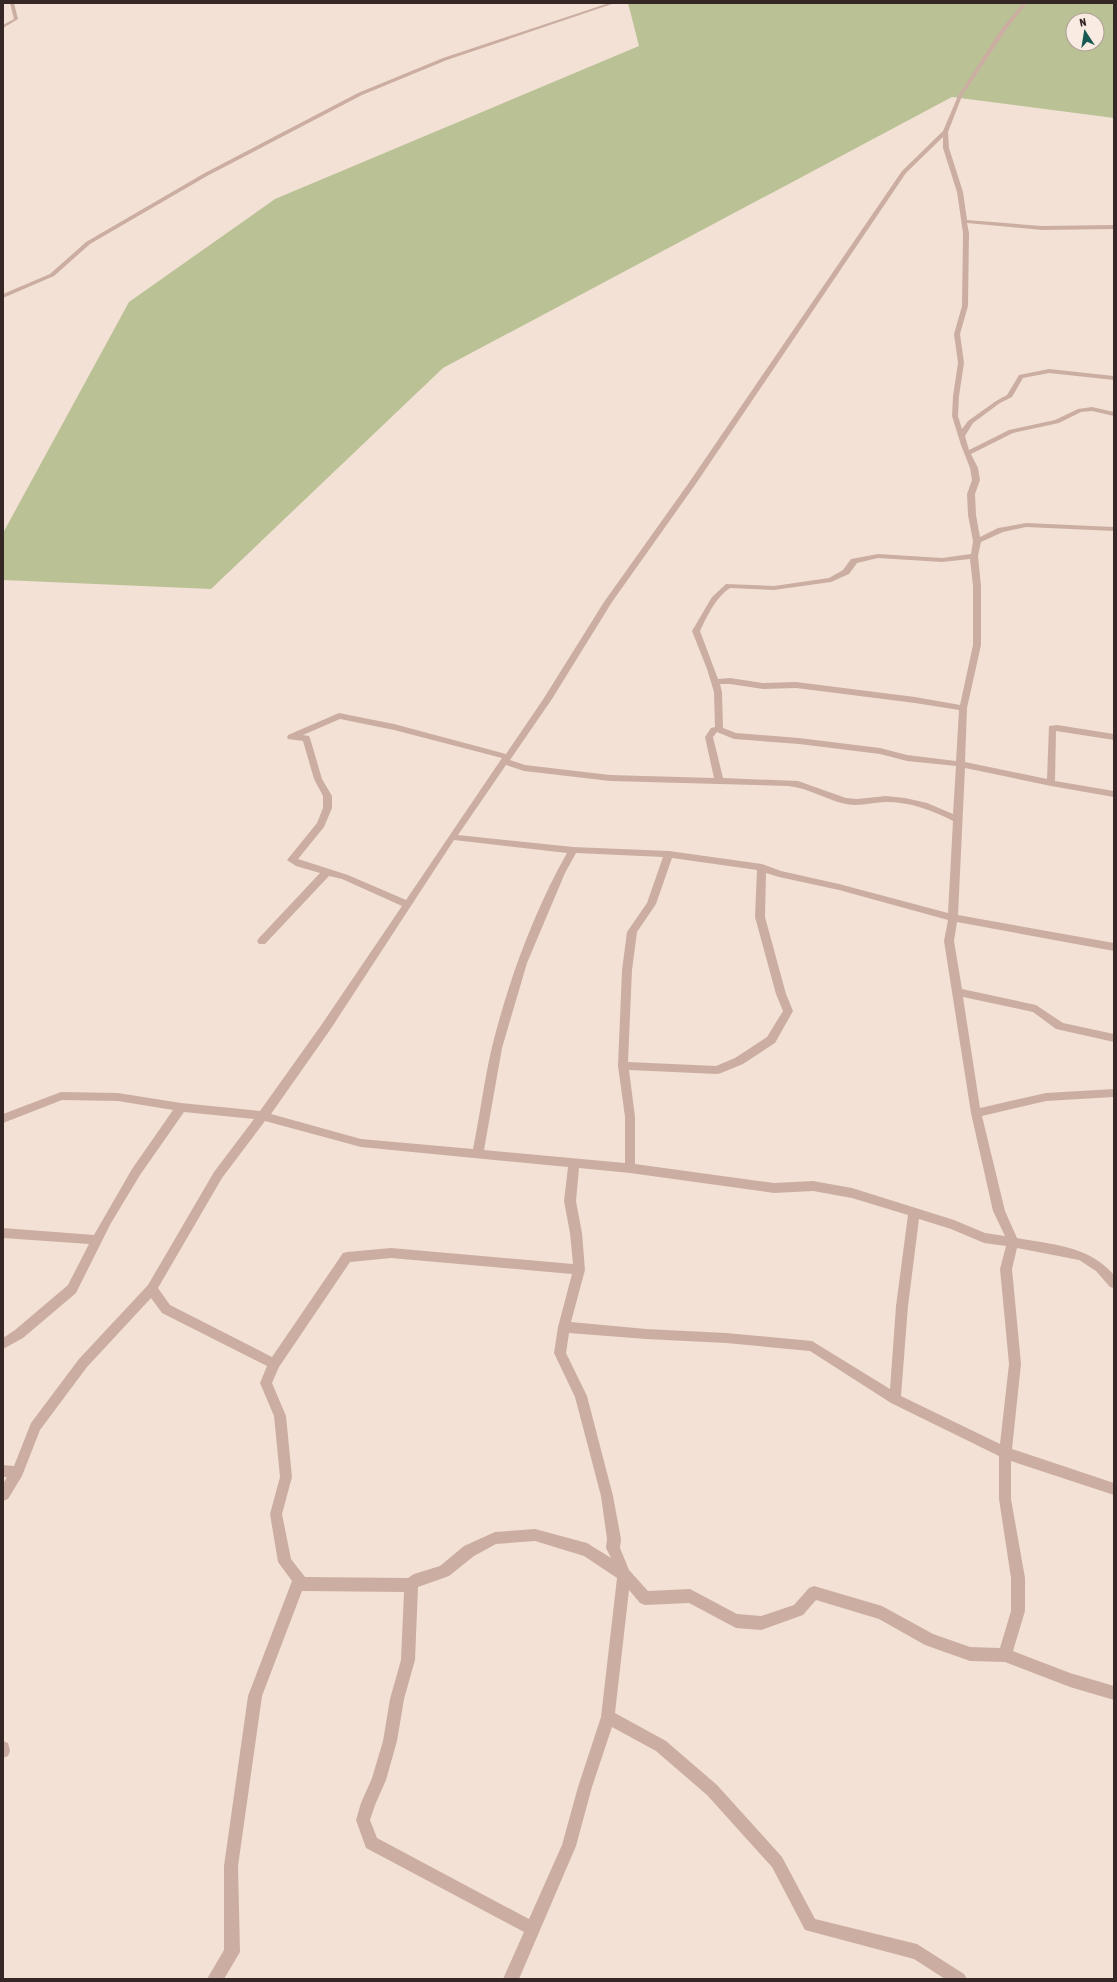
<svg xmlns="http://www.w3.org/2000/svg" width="1117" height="1982" font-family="'Asap Condensed',sans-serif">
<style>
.green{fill:#bac295;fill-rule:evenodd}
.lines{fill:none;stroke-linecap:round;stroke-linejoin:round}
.minor{fill:#cbaea1;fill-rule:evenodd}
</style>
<rect width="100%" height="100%" fill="#f3e1d6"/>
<path class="green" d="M 628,3 L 1114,3 L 1114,118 L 952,97 L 443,368 L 211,589 L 3,580 L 3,533 L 129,302 L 275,199 L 639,46 ZM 1073,20 L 1097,20 L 1097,44 L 1073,44 Z"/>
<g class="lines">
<g class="minor">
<path d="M 10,3 L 14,3 L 18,19 L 3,28 L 3,25 L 14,19 Z"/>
<path d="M 609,3 L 615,3 L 447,60 L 362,95 L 207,176 L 90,244 L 54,276 L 3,298 L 3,294 L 50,274 L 86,242 L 203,174 L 358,93 L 443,58 Z"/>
<path d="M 1023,3 L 1027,3 L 1006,30 L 962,96 L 948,132 L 949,148 L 963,192 L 967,220 L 1042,226 L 1114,225 L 1114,229 L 1042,230 L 967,223 L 969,233 L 968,306 L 960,334 L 964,363 L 959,396 L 958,416 L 962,429 L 968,421 L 996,401 L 1007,395 L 1019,375 L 1049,369 L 1114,376 L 1114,380 L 1049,373 L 1023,378 L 1012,397 L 1000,403 L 973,423 L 965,436 L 969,450 L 1009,430 L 1055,420 L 1078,409 L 1092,407 L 1114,412 L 1114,416 L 1092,411 L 1081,412 L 1059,423 L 1013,433 L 971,454 L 978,468 L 980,480 L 975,494 L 976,515 L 980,537 L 998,528 L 1026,523 L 1114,527 L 1114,531 L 1026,527 L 1003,532 L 981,542 L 978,556 L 981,586 L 981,645 L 967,708 L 965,762 L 1047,779 L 1049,726 L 1057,725 L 1114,734 L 1114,740 L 1056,731 L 1055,781 L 1114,791 L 1114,797 L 1051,786 L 965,768 L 958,915 L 1114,943 L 1114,951 L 957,922 L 954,941 L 962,989 L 1036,1005 L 1063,1023 L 1114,1034 L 1114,1042 L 1056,1029 L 1033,1012 L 963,997 L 980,1108 L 1046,1093 L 1114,1089 L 1114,1097 L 1046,1101 L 982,1116 L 1005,1211 L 1017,1238 C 1053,1245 1088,1245 1114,1275 L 1114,1288 L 1110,1287 L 1096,1271 L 1079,1260 L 1017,1248 L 1012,1269 L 1021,1364 L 1012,1449 L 1114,1483 L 1114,1495 L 1011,1461 L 1011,1499 L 1025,1578 L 1025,1611 L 1013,1651 L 1070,1673 L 1114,1686 L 1114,1700 L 1070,1687 L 1005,1662 L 970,1661 L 925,1645 L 879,1619 L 816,1600 L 803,1615 L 761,1630 L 736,1628 L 689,1603 L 645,1605 L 640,1603 L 629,1590 L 615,1713 L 666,1741 L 717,1785 L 782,1857 L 815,1919 L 917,1944 L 964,1974 L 967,1979 L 945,1979 L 914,1959 L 805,1930 L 772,1867 L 707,1795 L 656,1751 L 612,1727 L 592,1787 L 576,1846 L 519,1979 L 503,1979 L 524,1932 L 366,1848 L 356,1820 L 361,1803 L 372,1778 L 383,1741 L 390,1699 L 401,1660 L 404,1592 L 302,1591 L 262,1696 L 238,1866 L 240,1952 L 224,1979 L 207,1979 L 224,1950 L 224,1866 L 248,1696 L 292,1581 L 278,1562 L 270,1514 L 280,1477 L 274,1416 L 260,1383 L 267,1366 L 162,1313 L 151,1298 L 87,1367 L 40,1430 L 22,1476 L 8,1499 L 3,1501 L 3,1484 L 7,1477 L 3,1477 L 3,1465 L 14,1466 L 31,1423 L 79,1359 L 148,1285 L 214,1172 L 254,1119 L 184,1112 L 140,1175 L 111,1223 L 76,1293 L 23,1338 L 3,1349 L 3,1338 L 15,1330 L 68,1285 L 89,1244 L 3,1238 L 3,1228 L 94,1235 L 132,1169 L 173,1110 L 118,1101 L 62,1100 L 3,1123 L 3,1114 L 61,1092 L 118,1093 L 181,1103 L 260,1111 L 322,1024 L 402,906 L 342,879 L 329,876 L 265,944 L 259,944 L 257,941 L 259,938 L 320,873 L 296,866 L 287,860 L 317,823 L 323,808 L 323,796 L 314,779 L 303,741 L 288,739 L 287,737 L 288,735 L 339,713 L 394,724 L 506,754 L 544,698 L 604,602 L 688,484 L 902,171 L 943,131 L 958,96 L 1002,28 ZM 943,137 L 943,148 L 957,192 L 963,233 L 962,306 L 954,334 L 958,363 L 953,396 L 952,416 L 961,445 L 970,468 L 972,480 L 967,494 L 968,515 L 973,541 L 971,554 L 942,558 L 878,554 L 851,559 L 843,570 L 829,578 L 774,586 L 726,584 L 712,597 L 692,631 L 707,669 L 714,692 L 715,727 L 711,728 L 705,737 L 714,778 L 610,775 L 525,765 L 510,760 L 552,699 L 612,602 L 695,485 L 906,173 ZM 878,558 L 942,562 L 970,559 L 973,586 L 973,645 L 960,705 L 915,697 L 796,682 L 763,683 L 730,678 L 718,679 L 700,631 C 707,616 716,597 730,588 L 774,590 L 831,582 L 849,574 L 857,563 ZM 720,684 L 730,684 L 763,689 L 796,688 L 915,703 L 959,710 L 956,761 L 907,755 L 880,748 L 799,738 L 736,733 L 723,728 L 722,692 ZM 340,719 L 394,730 L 502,758 L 406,900 L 348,875 L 298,859 L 324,827 L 332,808 L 332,796 L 322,779 L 310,738 L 309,736 L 303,735 ZM 717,732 L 734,739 L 799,744 L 880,754 L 907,761 L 956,766 L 953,814 L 927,803 L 905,798 L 886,796 L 857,799 L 846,798 L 798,781 L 723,778 L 713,737 ZM 506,765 L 524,771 L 610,781 L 788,786 C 809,788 826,800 846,804 C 860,807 873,802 886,802 C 910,802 932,810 953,821 L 948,913 L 839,884 L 781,871 L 762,864 L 669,851 L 573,847 L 458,835 ZM 454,840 L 567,853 C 534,911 508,982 492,1047 C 484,1081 480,1115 473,1149 L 361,1139 L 271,1114 L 330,1030 ZM 576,853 L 663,857 L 647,903 L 627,932 L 622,970 L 618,1066 L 625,1117 L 625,1163 L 484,1150 L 502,1048 L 527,963 L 565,873 ZM 672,858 L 757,870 L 755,917 L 776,994 L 783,1011 L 767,1037 L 735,1058 L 716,1066 L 628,1062 L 632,970 L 637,932 L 656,904 ZM 766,873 L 779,877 L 839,890 L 948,920 L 944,941 L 971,1113 L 993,1211 L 1005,1236 L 985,1233 L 954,1220 L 852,1188 L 813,1181 L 774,1183 L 635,1164 L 635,1117 L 629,1070 L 717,1074 L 721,1073 L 743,1064 L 775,1043 L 793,1011 L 786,994 L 765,917 ZM 265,1121 L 361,1147 L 568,1167 L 564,1201 L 570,1233 L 573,1264 L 391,1248 L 347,1252 L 343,1253 L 272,1357 L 170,1305 L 158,1288 L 222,1178 ZM 579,1168 L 630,1173 L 774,1193 L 813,1191 L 852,1198 L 908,1215 L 896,1306 L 890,1389 L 812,1341 L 726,1333 L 646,1329 L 571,1322 L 585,1270 L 582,1233 L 576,1201 ZM 919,1219 L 951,1229 L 984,1243 L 1006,1246 L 1000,1269 L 1009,1364 L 1000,1444 L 901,1396 L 908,1306 ZM 391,1258 L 572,1274 L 558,1327 L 554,1353 L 575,1397 L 601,1496 L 607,1539 L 606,1548 L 611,1558 L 587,1543 L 535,1529 L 495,1532 L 464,1546 L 440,1566 L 414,1574 L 408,1578 L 305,1577 L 291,1559 L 282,1514 L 292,1477 L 286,1416 L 272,1383 L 279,1367 L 350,1262 ZM 569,1333 L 646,1339 L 726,1343 L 810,1351 L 891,1403 L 999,1456 L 999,1499 L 1011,1578 L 1011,1611 L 1000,1648 L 970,1647 L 933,1634 L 882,1606 L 814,1586 L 809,1588 L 794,1605 L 761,1616 L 737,1614 L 690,1589 L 648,1591 L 629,1570 L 620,1548 L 621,1539 L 613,1496 L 587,1396 L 566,1353 ZM 535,1541 L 584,1556 L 617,1578 L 601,1717 L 578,1787 L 562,1845 L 529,1919 L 377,1838 L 370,1820 L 375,1805 L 386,1780 L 397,1741 L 404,1699 L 415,1660 L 418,1587 L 449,1576 L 474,1556 L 496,1544 Z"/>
<path d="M 3,1741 L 8,1743 L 10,1751 L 8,1756 L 3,1758 Z"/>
</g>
</g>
<rect width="1117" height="1982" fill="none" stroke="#352725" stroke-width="8"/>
<g transform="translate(1085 32) rotate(348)"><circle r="19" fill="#faebe2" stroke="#ab9d96"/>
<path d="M0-3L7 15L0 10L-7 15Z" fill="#185953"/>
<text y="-6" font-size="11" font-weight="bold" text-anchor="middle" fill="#352725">N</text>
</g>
</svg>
